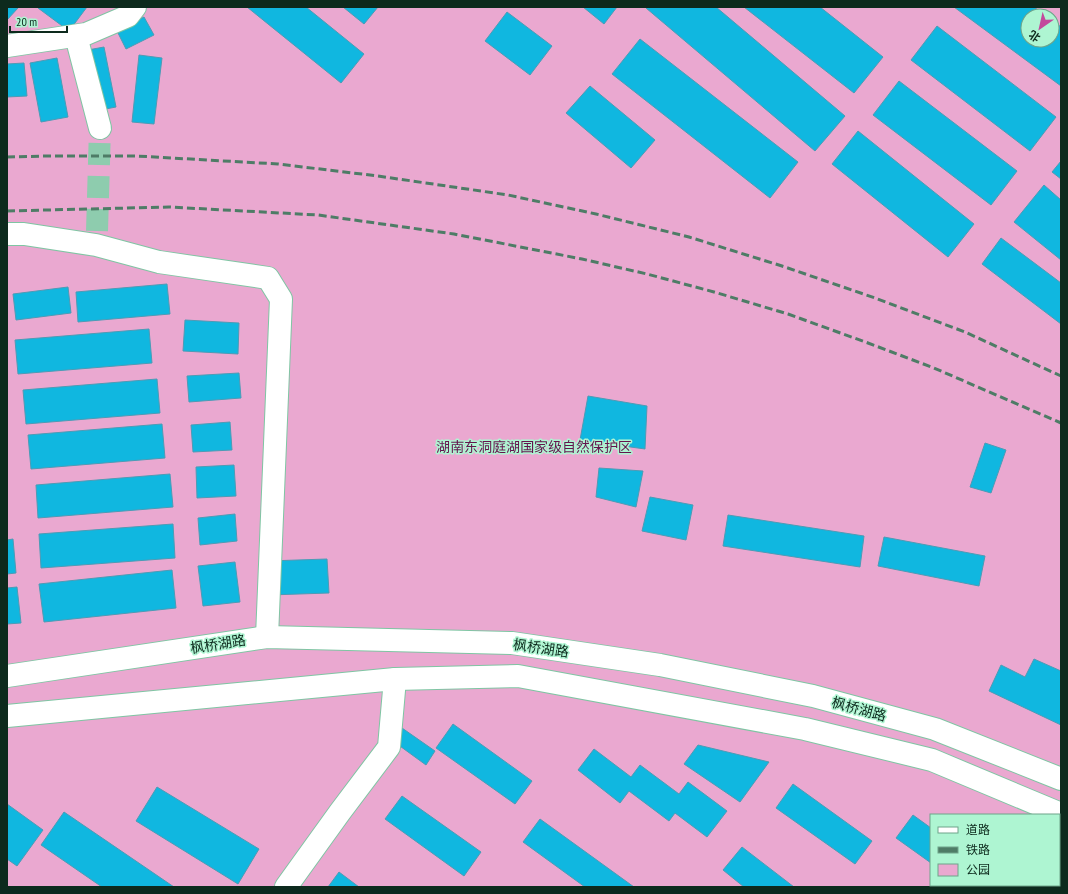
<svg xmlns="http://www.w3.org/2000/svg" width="1068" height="894" font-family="'PT Sans Narrow','Noto Sans SC',sans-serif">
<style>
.green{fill:#eaa8d0;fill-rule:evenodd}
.building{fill:#10b7e0;stroke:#4d9bb5}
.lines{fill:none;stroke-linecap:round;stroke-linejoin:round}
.minor-tunnel{stroke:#8eccae;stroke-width:22;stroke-dasharray:22 11;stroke-linecap:butt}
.minor-casing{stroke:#7fc5a3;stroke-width:24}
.major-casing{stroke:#7fc5a3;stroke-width:24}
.minor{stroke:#fff;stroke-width:22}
.major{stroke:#fff;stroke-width:22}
.rail{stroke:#4e7c66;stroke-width:3;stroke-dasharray:8 4;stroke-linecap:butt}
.labels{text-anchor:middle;stroke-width:3;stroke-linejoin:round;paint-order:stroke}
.park-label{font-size:14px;fill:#64144d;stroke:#aef5d2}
.street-label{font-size:14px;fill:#0d2a1d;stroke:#aef5d2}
</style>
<rect width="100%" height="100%" fill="#aef5d2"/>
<path class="green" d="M 7,7 L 1061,7 L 1061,887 L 7,887 ZM 1028,16 L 1052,16 L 1052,40 L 1028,40 ZM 931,815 L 1059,815 L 1059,885 L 931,885 Z"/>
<g class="building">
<path d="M 7,7 L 18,8 L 7,20 Z"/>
<path d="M 39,7 L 87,7 L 69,31 L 38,8 Z"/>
<path d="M 247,7 L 306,7 L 364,54 L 341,83 Z"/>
<path d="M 343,7 L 378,7 L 364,24 Z"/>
<path d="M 583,7 L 617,7 L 604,24 Z"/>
<path d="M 647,7 L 716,7 L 845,116 L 815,151 L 646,8 Z"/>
<path d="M 744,7 L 820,7 L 883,57 L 854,93 Z"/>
<path d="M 954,7 L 1034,7 L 1046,16 L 1028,16 L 1028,40 L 1052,40 L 1052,20 L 1061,27 L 1061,86 Z"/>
<path d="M 507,12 L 552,46 L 530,75 L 485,41 Z"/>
<path d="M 144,17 L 154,35 L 126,49 L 117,31 Z"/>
<path d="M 937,26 L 1056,117 L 1030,151 L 911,60 Z"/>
<path d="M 640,39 L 798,162 L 770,198 L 612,74 Z"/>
<path d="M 104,47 L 116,107 L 90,112 L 77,52 Z"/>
<path d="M 139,55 L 162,58 L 154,124 L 132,122 Z"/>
<path d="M 57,58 L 68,117 L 41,122 L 30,63 Z"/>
<path d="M 24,63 L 27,96 L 7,97 L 7,64 Z"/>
<path d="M 899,81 L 1017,171 L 991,205 L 873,115 Z"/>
<path d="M 590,86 L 655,140 L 631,168 L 566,113 Z"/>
<path d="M 858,131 L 974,224 L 948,257 L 832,164 Z"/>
<path d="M 1061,161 L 1061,179 L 1052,172 Z"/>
<path d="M 1044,185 L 1061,200 L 1061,260 L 1014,222 Z"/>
<path d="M 1001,238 L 1061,283 L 1061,324 L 982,264 Z"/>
<path d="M 167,284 L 170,314 L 78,322 L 76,292 Z"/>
<path d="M 68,287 L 71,313 L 16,320 L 13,294 Z"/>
<path d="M 185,320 L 239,323 L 238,354 L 183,351 Z"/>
<path d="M 149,329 L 152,363 L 18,374 L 15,340 Z"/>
<path d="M 239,373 L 241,398 L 189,402 L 187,376 Z"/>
<path d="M 157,379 L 160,413 L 26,424 L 23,390 Z"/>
<path d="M 588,396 L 647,406 L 645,449 L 580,440 Z"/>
<path d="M 230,422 L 232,450 L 193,452 L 191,425 Z"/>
<path d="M 162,424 L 165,458 L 31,469 L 28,435 Z"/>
<path d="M 985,443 L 1006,450 L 991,493 L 970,487 Z"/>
<path d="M 234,465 L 236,496 L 197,498 L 196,467 Z"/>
<path d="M 599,468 L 643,471 L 636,507 L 596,497 Z"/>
<path d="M 170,474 L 173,507 L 38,518 L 36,485 Z"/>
<path d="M 650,497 L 693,505 L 686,540 L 642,531 Z"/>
<path d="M 235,514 L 237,541 L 200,545 L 198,518 Z"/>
<path d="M 728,515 L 864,536 L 860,567 L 723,546 Z"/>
<path d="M 173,524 L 175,558 L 41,568 L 39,534 Z"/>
<path d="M 884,537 L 985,556 L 979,586 L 878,566 Z"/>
<path d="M 13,539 L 16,573 L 7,574 L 7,540 Z"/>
<path d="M 327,559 L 329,593 L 269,595 L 268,561 Z"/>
<path d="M 235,562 L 240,602 L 203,606 L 198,566 Z"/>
<path d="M 172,570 L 176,608 L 44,622 L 39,584 Z"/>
<path d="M 17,587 L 21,623 L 7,624 L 7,588 Z"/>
<path d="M 1034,659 L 1061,671 L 1061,725 L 989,691 L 1001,665 L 1025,677 Z"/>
<path d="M 453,724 L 532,781 L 515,804 L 436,748 Z"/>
<path d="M 402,728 L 435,751 L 426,765 L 393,741 Z"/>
<path d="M 698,745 L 769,762 L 740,802 L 684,764 Z"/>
<path d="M 594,749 L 631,777 L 640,765 L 679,794 L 688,782 L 727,811 L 707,837 L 675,813 L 669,821 L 629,791 L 620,803 L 578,770 Z"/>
<path d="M 793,784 L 872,841 L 855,864 L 776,808 Z"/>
<path d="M 157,787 L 259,849 L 238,884 L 136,821 Z"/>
<path d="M 402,796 L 481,852 L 464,876 L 385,819 Z"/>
<path d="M 7,804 L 43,830 L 17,866 L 7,859 Z"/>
<path d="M 64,812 L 174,887 L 102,887 L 41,845 Z"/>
<path d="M 913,815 L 931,828 L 931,863 L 896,838 Z"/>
<path d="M 540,819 L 634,887 L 585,887 L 523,842 Z"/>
<path d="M 742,847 L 794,887 L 744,887 L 723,870 Z"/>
<path d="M 339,872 L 359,887 L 328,887 Z"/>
<path d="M 1059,882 L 1061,884 L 1061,887 L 1016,887 L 1013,885 L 1059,885 Z"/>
</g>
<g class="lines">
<path class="minor-tunnel" d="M 97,231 L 100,128"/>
<g class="minor-casing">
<g id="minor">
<path d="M 76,36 L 100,128"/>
<path d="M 7,46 L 86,34 L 128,16 L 135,7"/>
<path d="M 7,234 L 24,234 L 96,245 L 159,262 L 268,278 L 281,299 L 267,637"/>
<path d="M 286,887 L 340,812 L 389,747 L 395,679"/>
</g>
</g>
<g class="major-casing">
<g id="major">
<path d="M 7,676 L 267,637 L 512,643 L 660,665 L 813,696 L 935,729 L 1061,779"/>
<path d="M 7,716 L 395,679 L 518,676 L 805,729 L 932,760 L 1061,814"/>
</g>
</g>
<use href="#minor" class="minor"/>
<use href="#major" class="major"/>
<g class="rail">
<path d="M 7,157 L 48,156 L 136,156 L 278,164 L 378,176 L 508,195 L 596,214 L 689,237 L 782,266 L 875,298 L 965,332 L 1061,376"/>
<path d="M 7,211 L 169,207 L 318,215 L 454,234 L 582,259 L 647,274 L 714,292 L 788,314 L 868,343 L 934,368 L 1061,423"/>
</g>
</g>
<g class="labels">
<g class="park-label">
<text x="534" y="452">湖南东洞庭湖国家级自然保护区</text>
</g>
<g class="street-label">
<text transform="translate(218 644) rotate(-9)" y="5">枫桥湖路</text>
<text transform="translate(541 648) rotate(8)" y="5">枫桥湖路</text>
<text transform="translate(859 709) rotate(15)" y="5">枫桥湖路</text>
</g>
</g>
<rect width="1068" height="894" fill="none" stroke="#0d2a1d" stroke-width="16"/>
<rect x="930" y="814" width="130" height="72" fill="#aef5d2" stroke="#6ea48a"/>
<rect x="938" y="827" width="20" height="6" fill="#ffffff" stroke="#6ea48a"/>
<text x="966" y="834" font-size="12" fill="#0d2a1d">道路</text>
<rect x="938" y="847" width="20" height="6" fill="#4e7c66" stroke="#6ea48a"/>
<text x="966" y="854" font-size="12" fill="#0d2a1d">铁路</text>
<rect x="938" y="864" width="20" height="12" fill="#eaa8d0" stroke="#6ea48a"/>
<text x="966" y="874" font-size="12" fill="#0d2a1d">公园</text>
<g transform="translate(1040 28) rotate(214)"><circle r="19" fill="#aef5d2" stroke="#6ea48a"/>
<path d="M0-3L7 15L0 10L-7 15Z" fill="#c3499c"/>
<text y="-6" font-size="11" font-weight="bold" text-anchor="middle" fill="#0d2a1d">北</text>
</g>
<path d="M10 26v6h57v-6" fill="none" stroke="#0d2a1d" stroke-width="2"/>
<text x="16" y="26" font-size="12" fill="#0d2a1d" stroke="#aef5d2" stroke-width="3" paint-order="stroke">20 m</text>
</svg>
